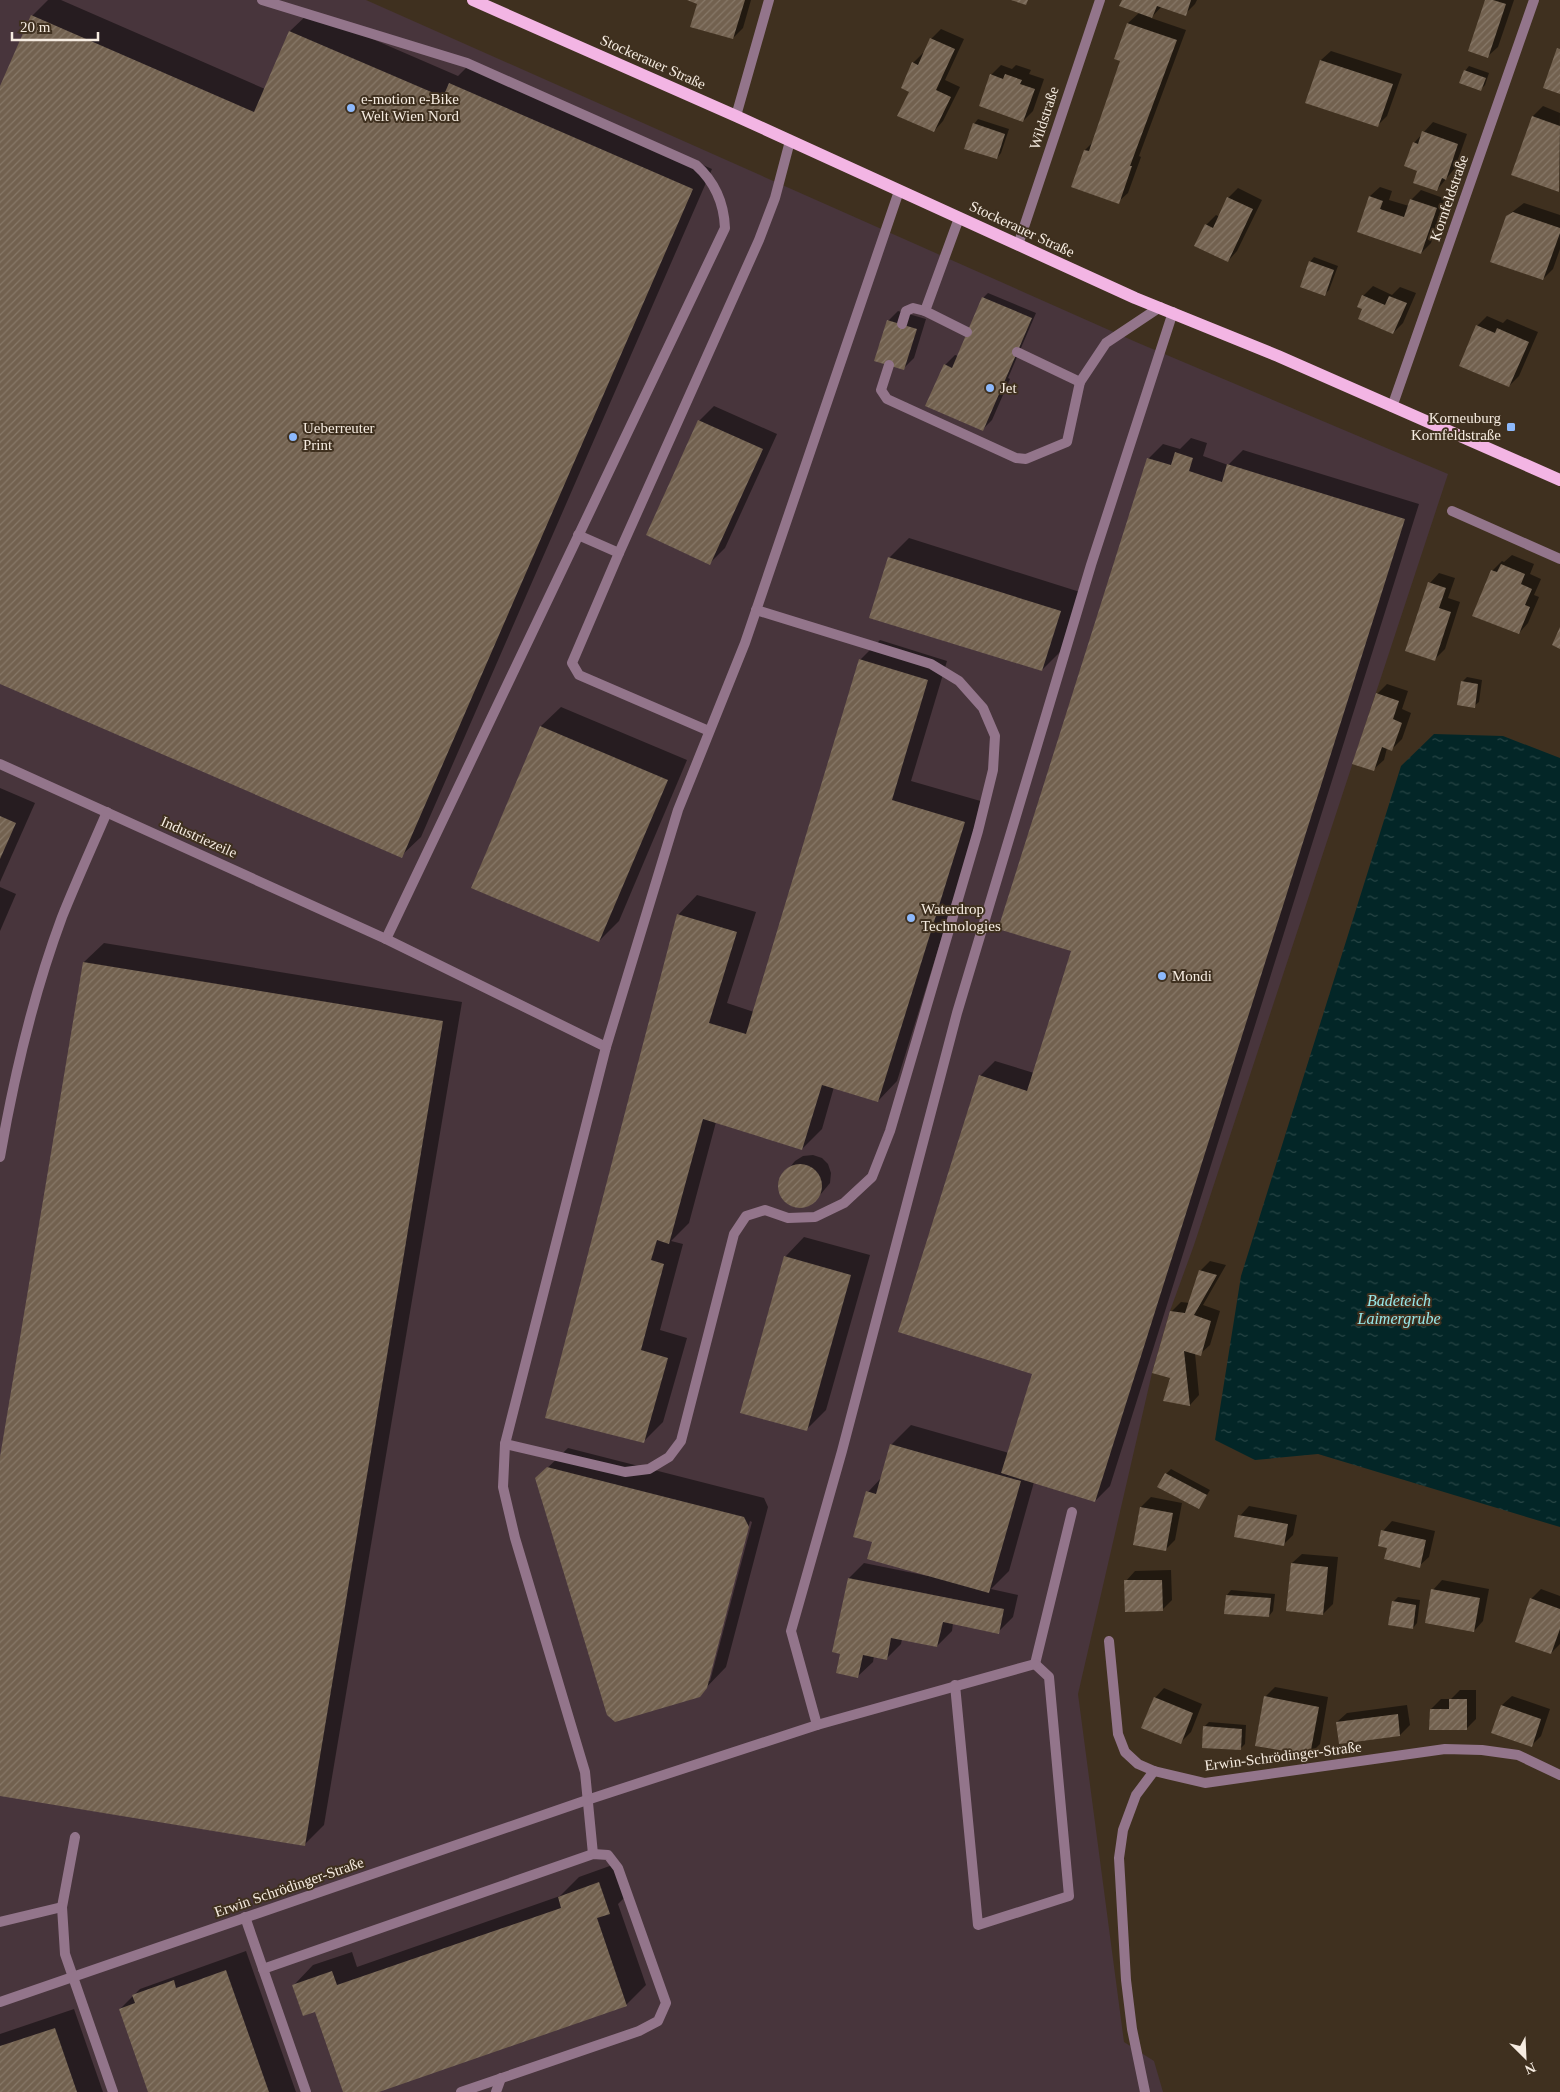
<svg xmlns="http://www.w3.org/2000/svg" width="1560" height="2092" font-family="'Times New Roman',serif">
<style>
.industrial{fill:#48353c}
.water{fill:url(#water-ripples)}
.shadow{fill:#0007;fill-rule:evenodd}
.building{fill:url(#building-hatch)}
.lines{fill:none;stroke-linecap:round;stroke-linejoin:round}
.lane{stroke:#93758b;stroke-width:10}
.street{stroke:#93758b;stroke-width:10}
.primary{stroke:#f3b5e4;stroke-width:12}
.poi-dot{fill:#8db9fc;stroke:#3f301f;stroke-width:2}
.labels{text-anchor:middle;stroke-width:4;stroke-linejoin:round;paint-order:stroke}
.street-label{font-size:15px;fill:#f6ece1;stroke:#3f301f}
.poi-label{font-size:15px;fill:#f6ece1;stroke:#3f301f;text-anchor:start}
.water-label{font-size:16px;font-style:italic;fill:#97e8ea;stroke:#3f301f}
</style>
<defs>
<pattern id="water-ripples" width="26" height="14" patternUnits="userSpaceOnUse" patternTransform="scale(1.25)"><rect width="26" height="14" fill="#032627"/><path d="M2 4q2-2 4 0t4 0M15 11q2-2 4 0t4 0" fill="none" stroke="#284646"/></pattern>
<pattern id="building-hatch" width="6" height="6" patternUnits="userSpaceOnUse" patternTransform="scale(1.25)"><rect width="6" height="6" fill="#72614f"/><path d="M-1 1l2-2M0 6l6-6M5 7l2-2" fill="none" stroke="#877868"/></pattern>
</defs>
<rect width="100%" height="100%" fill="#3f301f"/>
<path class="industrial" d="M 0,0 L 366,0 L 1136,342 L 1448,474 L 1194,1245 L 1170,1311 L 1152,1373 L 1078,1694 L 1124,2042 L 1154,2061 L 1163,2092 L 0,2092 Z"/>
<path class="water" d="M 1434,734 L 1503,736 L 1560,758 L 1560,1527 L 1318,1454 L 1255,1460 L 1215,1440 L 1241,1276 L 1401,766 Z"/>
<g class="shadow">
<path d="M 48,0 L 61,0 L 265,89 L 290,31 L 310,12 L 458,76 L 470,64 L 712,169 L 421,837 L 401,856 L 0,683 L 0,89 L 32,16 Z"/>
<path d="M 690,0 L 751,0 L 743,28 L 733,38 L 699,3 Z"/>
<path d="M 1123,0 L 1197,0 L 1195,4 L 1185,14 L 1162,6 L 1151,18 L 1186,30 L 1139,156 L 1141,157 L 1128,193 L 1118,202 L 1085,150 L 1094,141 L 1122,60 L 1116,58 L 1128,23 L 1140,12 Z"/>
<path d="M 1487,0 L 1514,0 L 1498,47 L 1488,56 Z"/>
<path d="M 941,29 L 964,39 L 945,80 L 960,87 L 943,121 L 934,131 L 911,91 L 913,63 L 923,53 L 925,54 L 931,39 Z"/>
<path d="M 1331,51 L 1402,74 L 1387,116 L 1377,126 L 1307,102 L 1321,60 Z"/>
<path d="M 1001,65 L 1012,69 L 1016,65 L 1031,70 L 1029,74 L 1044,79 L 1033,111 L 1023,121 L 991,75 Z"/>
<path d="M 1469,66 L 1489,73 L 1485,85 L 1481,89 L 1465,71 Z"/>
<path d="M 1543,106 L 1560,113 L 1559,191 L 1533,116 Z"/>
<path d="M 978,119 L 1009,129 L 1001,153 L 997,158 L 974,124 Z"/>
<path d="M 1433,122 L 1467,134 L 1455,168 L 1437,190 L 1419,170 L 1414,143 Z"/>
<path d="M 1380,187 L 1392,191 L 1389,200 L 1409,206 L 1411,200 L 1421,190 L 1446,199 L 1431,243 L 1421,253 L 1358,231 L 1370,196 Z"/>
<path d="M 1238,188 L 1262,200 L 1237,251 L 1228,261 L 1206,225 L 1216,215 L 1220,217 L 1228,198 Z"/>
<path d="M 1524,203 L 1560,215 L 1560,249 L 1553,269 L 1543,279 L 1507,216 Z"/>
<path d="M 1314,257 L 1338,266 L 1329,290 L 1325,294 L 1310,262 Z"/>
<path d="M 1373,286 L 1392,295 L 1400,287 L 1416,293 L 1403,323 L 1393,333 L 1364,309 L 1363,296 Z"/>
<path d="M 988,293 L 1036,313 L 1008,378 L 1010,379 L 992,420 L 982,430 L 945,365 L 955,355 L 958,356 L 984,297 Z"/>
<path d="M 898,311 L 926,319 L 914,358 L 904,368 L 888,321 Z"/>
<path d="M 1487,316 L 1503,323 L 1507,319 L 1538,332 L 1519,376 L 1509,386 L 1477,326 Z"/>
<path d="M 714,406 L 777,434 L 725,548 L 710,563 L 699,421 Z"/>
<path d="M 1191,438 L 1207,443 L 1203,456 L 1228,465 L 1243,450 L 1419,504 L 1110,1486 L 1095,1501 L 1034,1482 L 1009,1571 L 991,1589 L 1018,1595 L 1013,1617 L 998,1632 L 953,1623 L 952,1631 L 937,1646 L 902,1639 L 901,1644 L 887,1658 L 874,1656 L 873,1662 L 858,1676 L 842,1653 L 834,1651 L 849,1578 L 864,1563 L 928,1576 L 929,1574 L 874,1541 L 868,1492 L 883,1476 L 891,1445 L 911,1425 L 1009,1453 L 1034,1373 L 980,1076 L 995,1061 L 1034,1073 L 1072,950 L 1148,459 L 1163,444 L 1180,449 Z"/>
<path d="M 909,538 L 1080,592 L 1062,650 L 1042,670 L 889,558 Z"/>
<path d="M 1512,555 L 1534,564 L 1530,574 L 1541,579 L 1534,595 L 1539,597 L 1528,623 L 1519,633 L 1492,571 L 1502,561 L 1504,562 Z"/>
<path d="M 1439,573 L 1455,578 L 1448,598 L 1460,602 L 1445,649 L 1435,659 L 1430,583 Z"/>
<path d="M 880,640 L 947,661 L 911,781 L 984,802 L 897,1081 L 878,1101 L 834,1087 L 822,1129 L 802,1149 L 716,1122 L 689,1223 L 671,1241 L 683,1244 L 660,1330 L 687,1338 L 663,1422 L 644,1441 L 546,1417 L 678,915 L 697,895 L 756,912 L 727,1003 L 754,1012 L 860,660 Z"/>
<path d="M 1467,677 L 1482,680 L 1479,702 L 1474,706 L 1462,682 Z"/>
<path d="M 1387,684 L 1408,691 L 1402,709 L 1411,713 L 1402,739 L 1392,749 L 1387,748 L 1384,760 L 1374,769 L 1377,694 Z"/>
<path d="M 561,707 L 687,760 L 619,921 L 599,941 L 472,887 L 541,726 Z"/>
<path d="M 0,788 L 35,803 L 0,882 Z"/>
<path d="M 0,887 L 16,894 L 0,931 Z"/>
<path d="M 104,943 L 462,1002 L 324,1825 L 304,1845 L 0,1795 L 0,1464 L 84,962 Z"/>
<path d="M 813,1155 L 822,1158 L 828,1164 L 831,1173 L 830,1183 L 815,1201 L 807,1206 L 797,1207 L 789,1204 L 782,1197 L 779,1189 L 780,1179 L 795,1161 L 803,1156 Z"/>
<path d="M 804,1237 L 870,1255 L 826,1410 L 806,1430 L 785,1257 Z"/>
<path d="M 1210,1261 L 1226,1265 L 1203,1305 L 1220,1311 L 1210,1345 L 1200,1354 L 1195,1353 L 1199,1395 L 1190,1405 L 1172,1377 L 1171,1312 L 1181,1302 L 1190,1303 L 1200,1271 Z"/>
<path d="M 568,1448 L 764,1498 L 768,1507 L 726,1667 L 699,1695 L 536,1479 ZM 750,1521 L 752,1522 L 710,1681 L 708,1681 Z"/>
<path d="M 1171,1469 L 1210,1490 L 1199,1508 L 1166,1474 Z"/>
<path d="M 1151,1497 L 1182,1503 L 1175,1540 L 1165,1550 L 1141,1507 Z"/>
<path d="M 1249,1506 L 1297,1515 L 1293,1535 L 1283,1545 L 1240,1516 Z"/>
<path d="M 1392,1521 L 1435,1531 L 1429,1557 L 1419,1566 L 1383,1531 Z"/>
<path d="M 1302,1554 L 1338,1557 L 1333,1604 L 1323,1614 L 1292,1563 Z"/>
<path d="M 1171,1570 L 1172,1600 L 1162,1610 L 1126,1581 L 1135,1571 Z"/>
<path d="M 1442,1580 L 1489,1589 L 1483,1621 L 1474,1631 L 1433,1590 Z"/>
<path d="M 1541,1589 L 1560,1596 L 1560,1644 L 1551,1653 L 1531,1599 Z"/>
<path d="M 1231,1590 L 1275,1594 L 1273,1611 L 1269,1616 L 1226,1612 L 1227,1595 Z"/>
<path d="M 1398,1597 L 1420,1600 L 1417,1623 L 1413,1628 L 1393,1602 Z"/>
<path d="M 1275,1687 L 1328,1697 L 1320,1744 L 1310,1754 L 1265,1697 Z"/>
<path d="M 1164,1688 L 1202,1704 L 1191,1732 L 1181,1742 L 1155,1698 Z"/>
<path d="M 1460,1690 L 1476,1690 L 1476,1719 L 1466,1729 L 1431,1709 L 1441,1699 L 1451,1699 Z"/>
<path d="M 1512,1696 L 1550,1709 L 1541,1736 L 1531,1746 L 1502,1705 Z"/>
<path d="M 1407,1705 L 1410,1725 L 1400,1735 L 1337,1722 L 1347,1713 Z"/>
<path d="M 1209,1722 L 1246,1725 L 1245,1744 L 1240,1749 L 1204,1727 Z"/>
<path d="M 618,1863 L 629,1893 L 618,1904 L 646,1985 L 626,2005 L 375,2092 L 344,2092 L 316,2010 L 294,1985 L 313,1965 L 352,1952 L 357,1967 L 560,1896 L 579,1877 Z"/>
<path d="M 246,1951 L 296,2092 L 150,2092 L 120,2009 L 140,1989 Z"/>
<path d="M 74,2009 L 103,2092 L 0,2092 L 0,2034 Z"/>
</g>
<g class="building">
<path d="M 687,0 L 745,0 L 733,39 L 690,27 L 697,4 Z"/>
<path d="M 1011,0 L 1028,0 L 1026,5 Z"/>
<path d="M 1122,0 L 1191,0 L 1186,16 L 1157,6 L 1152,18 L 1119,6 Z"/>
<path d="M 1485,0 L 1493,0 L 1506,4 L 1488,58 L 1468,51 Z"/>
<path d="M 31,15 L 254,112 L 289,31 L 443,97 L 449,83 L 693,189 L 402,858 L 0,684 L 0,86 Z"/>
<path d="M 1127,23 L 1177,40 L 1130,166 L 1132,166 L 1119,204 L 1071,187 L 1084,150 L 1089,151 L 1120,61 L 1114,59 Z"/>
<path d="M 930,38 L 955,49 L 936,90 L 951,97 L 934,132 L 897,116 L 909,92 L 901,88 L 912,62 L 918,65 Z"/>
<path d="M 1557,48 L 1560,49 L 1560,94 L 1543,88 Z"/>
<path d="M 1320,60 L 1393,84 L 1378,127 L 1305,103 Z"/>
<path d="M 1464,70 L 1486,78 L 1481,91 L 1459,83 Z"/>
<path d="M 990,74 L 1003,79 L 1005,74 L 1022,80 L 1020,84 L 1035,89 L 1023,122 L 979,106 Z"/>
<path d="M 1532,116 L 1560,126 L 1559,192 L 1511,175 Z"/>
<path d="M 973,123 L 1005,134 L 997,159 L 964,149 Z"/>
<path d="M 1422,131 L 1458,144 L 1446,180 L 1442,178 L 1437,191 L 1413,183 L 1417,171 L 1404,166 L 1413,142 L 1418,144 Z"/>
<path d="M 1369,196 L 1383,201 L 1380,209 L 1404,217 L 1410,199 L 1437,208 L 1421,254 L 1357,232 Z"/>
<path d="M 1227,197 L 1253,209 L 1228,262 L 1194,246 L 1205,224 L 1213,228 Z"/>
<path d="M 1513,212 L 1560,228 L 1560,233 L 1543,280 L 1490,262 L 1506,216 Z"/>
<path d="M 1309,261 L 1334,270 L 1325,296 L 1300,287 Z"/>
<path d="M 1362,295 L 1385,305 L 1389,296 L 1407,303 L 1393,334 L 1358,319 L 1362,309 L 1357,307 Z"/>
<path d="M 982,297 L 1032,318 L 983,431 L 925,406 L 944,364 L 952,368 Z"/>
<path d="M 887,320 L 917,329 L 904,370 L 874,361 Z"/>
<path d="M 1476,325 L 1495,333 L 1497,328 L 1529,342 L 1509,387 L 1459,366 Z"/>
<path d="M 698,420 L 763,449 L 710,565 L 646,535 Z"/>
<path d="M 1175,452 L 1193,458 L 1189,471 L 1222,482 L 1227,464 L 1405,519 L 1095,1502 L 1001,1473 L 1032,1374 L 898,1332 L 979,1075 L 1027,1091 L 1071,951 L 998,929 L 1147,458 L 1171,465 Z"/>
<path d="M 888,557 L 1061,611 L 1042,671 L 869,618 Z"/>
<path d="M 1501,564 L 1525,574 L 1521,584 L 1532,589 L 1525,605 L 1530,607 L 1519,634 L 1472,616 L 1491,570 L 1497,572 Z"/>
<path d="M 1428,582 L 1446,588 L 1439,608 L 1451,612 L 1435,661 L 1405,651 Z"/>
<path d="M 1560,627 L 1560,649 L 1552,645 Z"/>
<path d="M 859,659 L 928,680 L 892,800 L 965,822 L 878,1102 L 822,1085 L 802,1150 L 703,1119 L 669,1244 L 657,1240 L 651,1260 L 664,1264 L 641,1350 L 668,1358 L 644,1443 L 545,1418 L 677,914 L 737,932 L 709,1023 L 746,1034 Z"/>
<path d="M 1461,681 L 1478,684 L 1475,708 L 1457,705 Z"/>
<path d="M 1376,693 L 1399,701 L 1393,719 L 1402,723 L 1392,751 L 1382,747 L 1374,771 L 1352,764 Z"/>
<path d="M 540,726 L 668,780 L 599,942 L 471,888 Z"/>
<path d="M 0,816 L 16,823 L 0,859 Z"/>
<path d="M 83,962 L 443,1021 L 305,1846 L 0,1796 L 0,1457 Z"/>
<circle cx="800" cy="1186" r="22"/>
<path d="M 784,1256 L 851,1275 L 807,1431 L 740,1413 Z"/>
<path d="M 1199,1270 L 1217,1275 L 1194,1315 L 1211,1321 L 1201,1356 L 1184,1351 L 1190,1406 L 1163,1401 L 1170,1378 L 1152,1373 L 1170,1311 L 1185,1313 Z"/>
<path d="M 890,1444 L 1021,1481 L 989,1593 L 867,1559 L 872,1542 L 853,1537 L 866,1491 L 876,1494 Z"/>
<path d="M 547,1467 L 744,1517 L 749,1527 L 707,1688 L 700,1697 L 615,1722 L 607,1715 L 535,1478 Z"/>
<path d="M 1165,1473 L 1207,1495 L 1199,1509 L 1157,1487 Z"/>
<path d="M 1140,1507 L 1173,1513 L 1166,1551 L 1133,1545 Z"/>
<path d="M 1238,1515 L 1288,1524 L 1284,1546 L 1234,1537 Z"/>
<path d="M 1381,1530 L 1426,1540 L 1420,1568 L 1384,1559 L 1387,1548 L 1378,1546 Z"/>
<path d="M 1291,1563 L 1328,1567 L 1323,1615 L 1286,1611 Z"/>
<path d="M 848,1578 L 1004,1609 L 999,1634 L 943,1622 L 937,1647 L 891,1638 L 887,1660 L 863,1655 L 858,1678 L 836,1673 L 840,1654 L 832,1652 Z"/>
<path d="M 1124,1580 L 1162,1580 L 1163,1611 L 1125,1612 Z"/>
<path d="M 1431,1589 L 1480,1598 L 1474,1632 L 1425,1623 Z"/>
<path d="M 1226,1595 L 1271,1598 L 1269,1617 L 1224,1614 Z"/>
<path d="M 1530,1598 L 1560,1609 L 1560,1629 L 1551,1654 L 1515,1642 Z"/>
<path d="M 1392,1601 L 1416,1605 L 1413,1629 L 1388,1625 Z"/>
<path d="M 1264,1696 L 1319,1707 L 1310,1755 L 1255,1746 Z"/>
<path d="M 1154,1697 L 1193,1713 L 1181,1744 L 1141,1728 Z"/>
<path d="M 1449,1699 L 1467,1699 L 1467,1730 L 1429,1730 L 1430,1709 L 1449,1709 Z"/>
<path d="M 1501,1705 L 1541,1719 L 1532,1747 L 1491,1733 Z"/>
<path d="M 1398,1714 L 1400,1736 L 1339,1744 L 1336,1722 Z"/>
<path d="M 1203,1726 L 1242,1729 L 1241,1750 L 1202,1748 Z"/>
<path d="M 599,1882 L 610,1914 L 597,1918 L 627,2006 L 379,2092 L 343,2092 L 315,2012 L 303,2016 L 292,1985 L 332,1971 L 337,1985 L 561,1908 L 558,1897 Z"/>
<path d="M 226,1970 L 269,2092 L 148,2092 L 119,2009 L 135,2003 L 132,1995 L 174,1980 L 176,1988 Z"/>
<path d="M 55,2028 L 77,2092 L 0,2092 L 0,2046 Z"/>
</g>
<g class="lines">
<g class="lane">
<path d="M 262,0 L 467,63 L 696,165 C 715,182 724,203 725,228 L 386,939 L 606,1047 L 505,1444 L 503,1487 L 515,1538 L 585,1772 L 593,1854"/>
<path d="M 959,218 L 925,311 L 967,332"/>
<path d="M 902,324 L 906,311 L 913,308 L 925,311"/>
<path d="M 1017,352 L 1080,382"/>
<path d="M 889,365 L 881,390 L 887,399 L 1016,458 L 1026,459 L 1067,442 L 1080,382 L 1106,343 L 1160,307"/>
<path d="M 578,535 L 619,553"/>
<path d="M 709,731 L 579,675 L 572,663 L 619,553 L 759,240 L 775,198 L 790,141"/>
<path d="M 606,1047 L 678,810 L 745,643 L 899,191"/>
<path d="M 0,1157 C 14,1076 33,995 62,917 C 76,882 92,847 107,812"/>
<path d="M 505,1444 L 625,1472 L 649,1469 L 669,1457 L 681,1441 L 734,1234 L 746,1216 L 765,1210 L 788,1218 L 815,1217 L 844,1203 L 872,1177 L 890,1131 L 978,831 L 993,770 L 995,736 L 983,708 L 959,681 L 931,664 L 756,610"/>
<path d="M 1109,1641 L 1118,1734 L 1125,1752 L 1138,1764 L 1154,1771 L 1205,1783 L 1445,1749 L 1482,1750 L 1518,1755 L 1560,1775"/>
<path d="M 1035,1664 L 1072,1512"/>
<path d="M 955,1685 L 978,1925 L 1069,1896 L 1049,1677 L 1035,1664"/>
<path d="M 817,1725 L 791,1631 L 842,1451 L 957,1013 L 1091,565 L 1173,312"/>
<path d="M 587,1800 L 817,1725 L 1035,1664"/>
<path d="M 75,1837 L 62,1907 L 65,1954 L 113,2092"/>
<path d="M 245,1917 L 306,2092"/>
<path d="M 0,1922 L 62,1907"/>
<path d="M 263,1969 L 593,1854 L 608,1855 L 618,1868 L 666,2003 L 658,2021 L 639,2031 L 461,2092"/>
<path d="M 496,2092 L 501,2078"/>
<path d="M 1145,2092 L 1132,2029 L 1126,1980 L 1119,1858 L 1123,1830 L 1136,1795 L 1154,1771"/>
</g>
<g class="street">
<path d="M 736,116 L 769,0"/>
<path d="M 1018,245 L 1100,0"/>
<path d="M 1392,407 L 1534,0"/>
<path d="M 1452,511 L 1560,559"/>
<path d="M 0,764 L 386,939"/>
<path d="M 0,2002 L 587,1800"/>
</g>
<path class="primary" d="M 473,0 L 736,116 L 1135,298 L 1278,356 L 1560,480"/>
</g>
<g class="poi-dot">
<circle cx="351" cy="108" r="5"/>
<circle cx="990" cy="388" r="5"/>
<rect x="1506" y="422" width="10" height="10" rx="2.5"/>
<circle cx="293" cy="437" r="5"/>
<circle cx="911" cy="918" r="5"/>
<circle cx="1162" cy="976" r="5"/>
</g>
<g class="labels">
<g class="street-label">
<text transform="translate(653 62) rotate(24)" y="5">Stockerauer Straße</text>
<text transform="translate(1044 118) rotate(-72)" y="5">Wildstraße</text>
<text transform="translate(1449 198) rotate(-71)" y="5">Kornfeldstraße</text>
<text transform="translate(1022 229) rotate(25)" y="5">Stockerauer Straße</text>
<text transform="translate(199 837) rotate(24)" y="5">Industriezeile</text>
<text transform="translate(1283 1756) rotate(-7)" y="5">Erwin-Schrödinger-Straße</text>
<text transform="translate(289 1887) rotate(-19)" y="5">Erwin Schrödinger-Straße</text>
</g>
<g class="poi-label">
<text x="361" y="104">e-motion e-Bike<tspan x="361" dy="17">Welt Wien Nord</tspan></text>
<text x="1000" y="393">Jet</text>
<text x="1501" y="423" text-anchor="end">Korneuburg<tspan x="1501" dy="17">Kornfeldstraße</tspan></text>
<text x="303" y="433">Ueberreuter<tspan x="303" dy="17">Print</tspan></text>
<text x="921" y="914">Waterdrop<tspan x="921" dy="17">Technologies</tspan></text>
<text x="1172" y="981">Mondi</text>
</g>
<g class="water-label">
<text x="1399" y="1306">Badeteich<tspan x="1399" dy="18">Laimergrube</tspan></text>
</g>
</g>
<g transform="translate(1525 2057) rotate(156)" stroke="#3f301f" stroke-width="4" paint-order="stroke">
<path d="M0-4L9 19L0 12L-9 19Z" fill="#f6ece1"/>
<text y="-8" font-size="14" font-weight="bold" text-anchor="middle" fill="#f6ece1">N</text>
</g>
<path d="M12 32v8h86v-8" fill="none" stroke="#f6ece1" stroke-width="2.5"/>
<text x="20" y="32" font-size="15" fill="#f6ece1" stroke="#3f301f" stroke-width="4" paint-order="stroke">20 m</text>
</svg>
